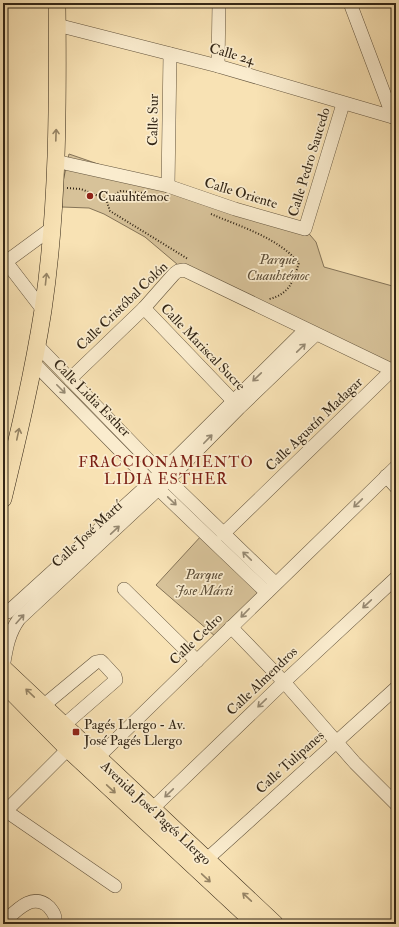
<svg xmlns="http://www.w3.org/2000/svg" width="399" height="927" font-family="'IM FELL Double Pica',serif">
  <rect width="100%" height="100%" fill="#f8e2b4"/>
  <filter id="stains"><feTurbulence type="fractalNoise" baseFrequency=".005" numOctaves="4"/><feColorMatrix values="0 0 0 0 .2 0 0 0 0 .09 0 0 0 0 .02 0 0 0 .5 -.17"/></filter>
  <radialGradient id="worn" r=".72"><stop offset=".6" stop-color="#630" stop-opacity="0"/><stop offset="1" stop-color="#630" stop-opacity=".3"/></radialGradient>
  <g fill="#d7c299" stroke="#857458">
    <path d="M69 154 188 195 305 229 316 242 324 267 396 287V374L184 270 145 237 104 214 89 208 62 207 61 191Z"/>
    <path d="M202 535 262 590 216 637 156 585Z"/>
  </g>
  <g fill="none" stroke-linecap="round" stroke-linejoin="round">
    <g stroke="#64553e" stroke-width="14">
      <g id="minor">
        <path d="M350 3 393 117"/>
        <path d="M57 25 218 66 396 118"/>
        <path d="M218 66 219 3"/>
        <path d="M55 161 168 186 235 209 305 229 343 104"/>
        <path d="M168 186 170 54"/>
        <path d="M3 258 43 310"/>
        <path d="M3 264 52 228"/>
        <path d="M144 308 238 406"/>
        <path d="M36 344 161 473 275 583"/>
        <path d="M33 362 151 482 266 592"/>
        <path d="M70 379 144 308 174 274 178 271 184 270 396 372"/>
        <path d="M386 476 396 487"/>
        <path d="M223 534 392 370"/>
        <path d="M124 589 197 661"/>
        <path d="M3 613 8 612 161 473 305 330"/>
        <path d="M231 627 284 682 355 763 396 804"/>
        <path d="M3 668C6 650 8 634 19 619L168 480 239 408 315 335"/>
        <path d="M43 706 96 662 101 661 103 663 115 676 116 680 63 726"/>
        <path d="M92 763 396 467"/>
        <path d="M152 809 284 682 396 578"/>
        <path d="M6 811 115 886"/>
        <path d="M3 814 74 743"/>
        <path d="M206 860 396 688"/>
        <path d="M3 923C15 912 32 891 49 907 54 913 56 916 55 924"/>
      </g>
    </g>
    <g stroke="#332616" stroke-width="18">
      <g id="major">
        <path d="M3 499C18 437 33 374 43 310 58 209 58 105 57 3"/>
        <path d="M3 668 275 924"/>
        <path d="M9 689 68 749 256 924"/>
      </g>
    </g>
    <g stroke="#332616" stroke-width="2" stroke-dasharray="1 2" stroke-linecap="butt">
      <path d="M67 188 81 189 106 199 121 191 145 193"/>
      <path d="M106 199 110 211 188 259"/>
      <path d="M211 214C241 227 277 237 299 263 293 281 290 294 269 299"/>
    </g>
    <use href="#minor" stroke="#faecce" stroke-width="13"/>
    <use href="#major" stroke="#f8e2b4" stroke-width="17"/>
  </g>
  <defs><path id="oneway-shaft" d="M-6 0H5M1.5-3L5.5 0L1.5 3" fill="none" stroke-width="1.6" stroke-linecap="round" stroke-linejoin="round"/></defs>
  <g stroke="#968465">
    <use href="#oneway-shaft" transform="translate(56 135) rotate(-88)"/>
    <use href="#oneway-shaft" transform="translate(46 279) rotate(-84)"/>
    <use href="#oneway-shaft" transform="translate(18 434) rotate(-78)"/>
    <use href="#oneway-shaft" transform="translate(30 693) rotate(-136)"/>
    <use href="#oneway-shaft" transform="translate(111 789) rotate(43)"/>
    <use href="#oneway-shaft" transform="translate(206 878) rotate(43)"/>
    <use href="#oneway-shaft" transform="translate(247 897) rotate(-137)"/>
  </g>
  <g stroke="#968972">
    <use href="#oneway-shaft" transform="translate(301 348) rotate(-44)"/>
    <use href="#oneway-shaft" transform="translate(257 377) rotate(136)"/>
    <use href="#oneway-shaft" transform="translate(61 389) rotate(45)"/>
    <use href="#oneway-shaft" transform="translate(208 439) rotate(-46)"/>
    <use href="#oneway-shaft" transform="translate(172 501) rotate(44)"/>
    <use href="#oneway-shaft" transform="translate(358 503) rotate(136)"/>
    <use href="#oneway-shaft" transform="translate(115 530) rotate(-43)"/>
    <use href="#oneway-shaft" transform="translate(247 556) rotate(-136)"/>
    <use href="#oneway-shaft" transform="translate(367 604) rotate(137)"/>
    <use href="#oneway-shaft" transform="translate(245 613) rotate(134)"/>
    <use href="#oneway-shaft" transform="translate(20 619) rotate(-48)"/>
    <use href="#oneway-shaft" transform="translate(262 703) rotate(136)"/>
    <use href="#oneway-shaft" transform="translate(169 793) rotate(136)"/>
  </g>
  <g fill="#8f2418" stroke="#faecce" stroke-width="1.5">
    <circle cx="90" cy="196" r="4"/>
    <rect x="72" y="728" width="8" height="8" rx="2"/>
  </g>
  <g text-anchor="middle" dominant-baseline="central" stroke-width="3.5" stroke-linejoin="round" paint-order="stroke">
    <g font-size="14" fill="#332616" stroke="#faecce">
      <text transform="translate(232 54) rotate(16)">Calle 24</text>
      <text transform="translate(153 120) rotate(-89)">Calle Sur</text>
      <text transform="translate(309 162) rotate(-73)">Calle Pedro Saucedo</text>
      <text transform="translate(241 193) rotate(17)">Calle Oriente</text>
      <text transform="translate(122 306) rotate(-44)">Calle Cristóbal Colón</text>
      <text transform="translate(203 347) rotate(46)">Calle Mariscal Sucre</text>
      <text transform="translate(92 398) rotate(45)">Calle Lidia Esther</text>
      <text transform="translate(314 424) rotate(-44)">Calle Agustín Madagar</text>
      <text transform="translate(87 534) rotate(-43)">Calle José Martí</text>
      <text transform="translate(196 639) rotate(-44)">Calle Cedro</text>
      <text transform="translate(262 681) rotate(-44)">Calle Almendros</text>
      <text transform="translate(290 762) rotate(-42)">Calle Tulipanes</text>
      <text transform="translate(156 813) rotate(43)">Avenida José Pagés Llergo</text>
    </g>
    <g font-size="14" fill="#332616" stroke="#faecce" text-anchor="start">
      <text x="98" y="196">Cuauhtémoc</text>
      <text x="84" y="724">Pagés Llergo - Av.<tspan x="84" dy="16">José Pagés Llergo</tspan></text>
    </g>
    <g font-size="14" font-style="italic" fill="#5c4d37" stroke="#faecce">
      <text x="278" y="259">Parque<tspan x="278" dy="16">Cuauhtémoc</tspan></text>
      <text x="204" y="574">Parque<tspan x="204" dy="16">Jose Márti</tspan></text>
    </g>
    <g font-size="15" letter-spacing="1" fill="#7a1f14" stroke="#faecce">
      <text x="166" y="462">FRACCIONAMIENTO<tspan x="166" dy="17">LIDIA ESTHER</tspan></text>
    </g>
  </g>
  <rect width="399" height="927" fill="none" stroke="#f8e2b4" stroke-width="16"/>
  <rect x="4" y="4" width="391" height="919" fill="none" stroke="#332616" stroke-width="2"/>
  <rect x="8" y="8" width="383" height="911" fill="none" stroke="#332616"/>
  <rect width="100%" height="100%" filter="url(#stains)"/>
  <rect width="100%" height="100%" fill="url(#worn)"/>
</svg>
